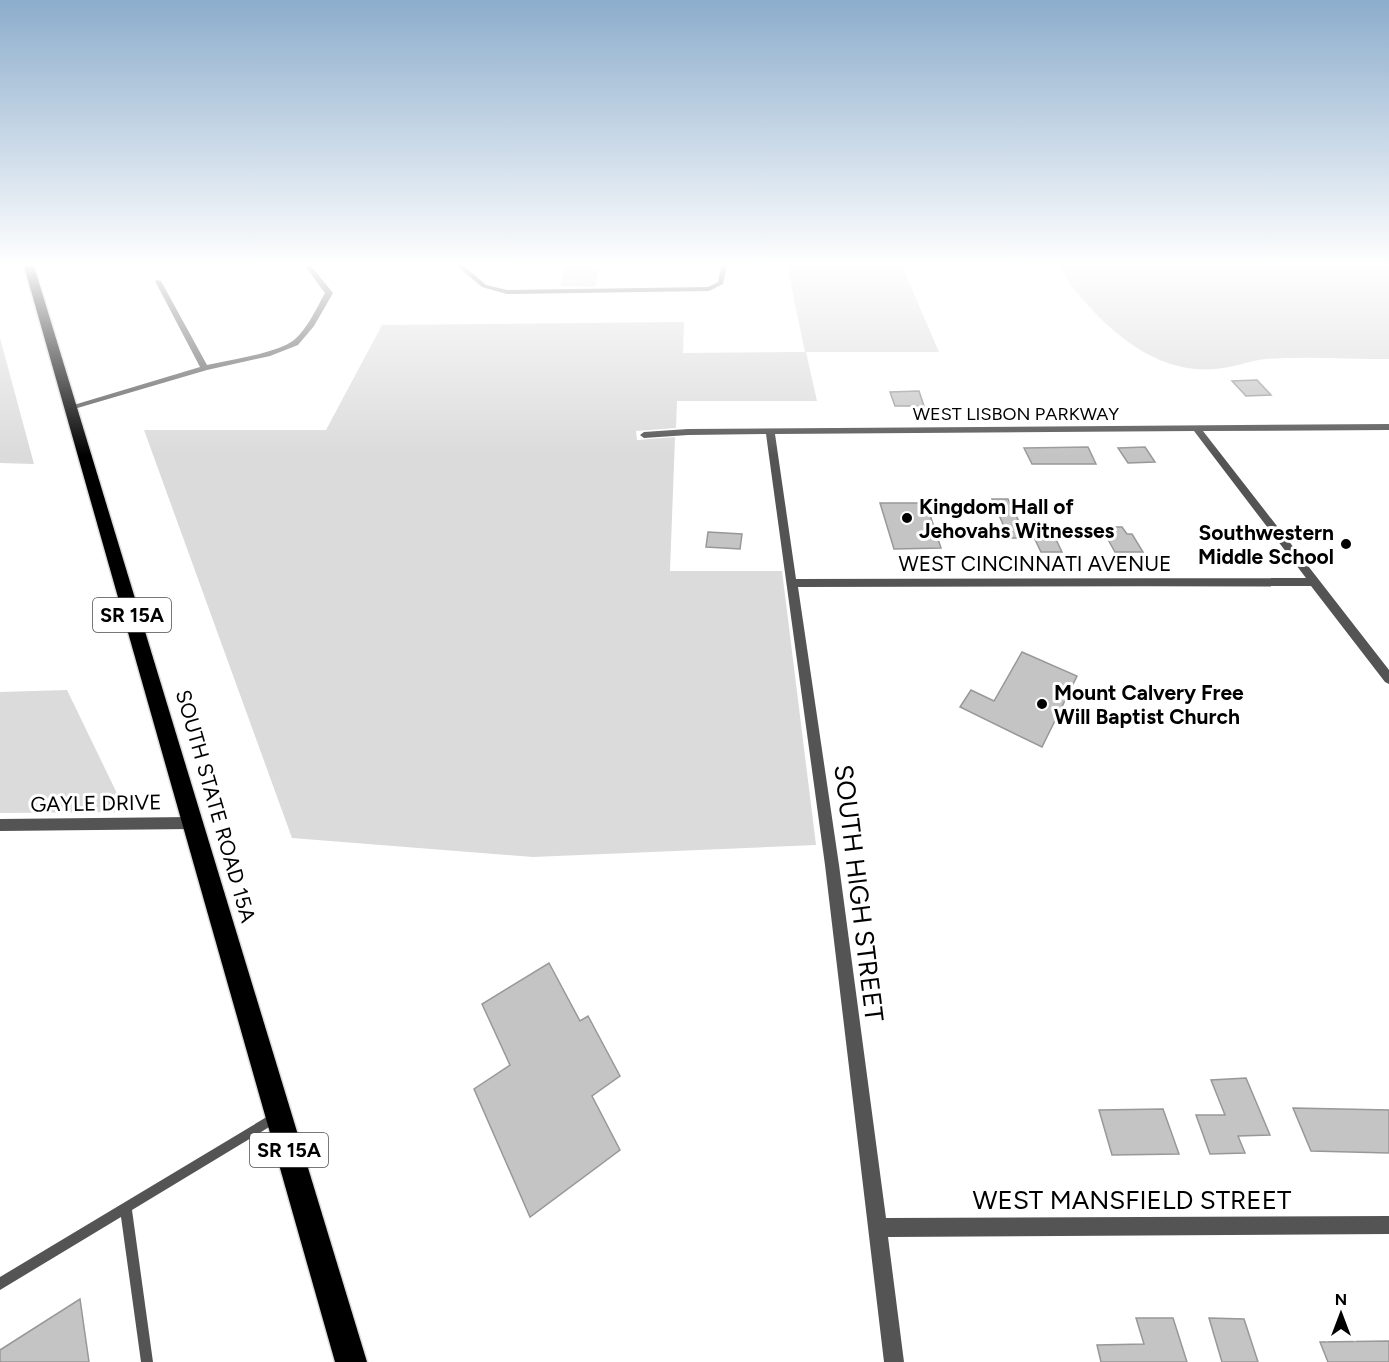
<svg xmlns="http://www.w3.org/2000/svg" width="1389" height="1362" font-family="Figtree,sans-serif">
  <rect width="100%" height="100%" fill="#fff"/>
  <g fill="#dbdbdb">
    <path d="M560 266H599L595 287 561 286 564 266Z"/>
    <path d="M787 266H902L939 352H806L817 401H677L676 428 636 431 637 440 675 437 670 571H782L816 845 533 857 292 838 144 430H326L382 325 684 322 683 353 805 352Z"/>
    <path d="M1057 266H1389V359C1348 359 1305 356 1265 359 1248 361 1232 368 1215 369 1147 375 1092 316 1057 266Z"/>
    <path d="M0 336V338L34 464 0 463Z"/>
    <path d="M67 690 126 812 0 813V692Z"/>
  </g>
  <g fill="#c4c4c4" stroke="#989898" stroke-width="1.5">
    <path d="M1257 380 1271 395 1246 396 1232 381Z"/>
    <path d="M919 391 924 406H895L890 392Z"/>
    <path d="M1088 447 1096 464H1032L1024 448Z"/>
    <path d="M1145 447 1155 462 1128 463 1118 448Z"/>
    <path d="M992 499H1008L1027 538H1009Z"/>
    <path d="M880 503H926L941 548 894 549Z"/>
    <path d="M1029 527H1050L1062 552H1041Z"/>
    <path d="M1101 527H1122L1127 534H1132L1143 552H1115Z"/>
    <path d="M708 532 742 534 740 549 706 547Z"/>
    <path d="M1022 652 1077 676 1042 747 960 707 971 690 994 701Z"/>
    <path d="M549 963 580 1021 588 1016 620 1076 592 1096 620 1150 530 1217 474 1089 510 1065 482 1004Z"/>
    <path d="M1246 1078 1270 1135 1238 1136 1245 1153 1210 1154 1196 1115H1225L1211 1080Z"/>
    <path d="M1293 1108 1389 1110V1153L1311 1151Z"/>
    <path d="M1163 1109 1179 1154 1112 1155 1099 1110Z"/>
    <path d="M80 1299 89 1362H0V1350Z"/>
    <path d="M1136 1318H1173L1187 1362H1101L1097 1345 1144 1344Z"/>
    <path d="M1209 1318 1244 1319 1258 1362H1222Z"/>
    <path d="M1389 1341V1362H1328L1320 1342Z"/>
  </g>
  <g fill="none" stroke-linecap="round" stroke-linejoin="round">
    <g stroke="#dbdbdb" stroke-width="3">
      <path id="highway" d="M24 266H34L367 1362H335Z"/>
    </g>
    <path fill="#545454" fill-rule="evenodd" d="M275 1112 279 1113 280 1117 279 1121 132 1210 153 1362H141L121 1217 0 1290V1277Z"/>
    <g fill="#545454" fill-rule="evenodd">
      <path d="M305 266H311L333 293 314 326 298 345 270 356 207 370 74 409 67 407 200 367 155 281 156 280 161 281 207 365C229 360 278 353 294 340 308 328 316 309 325 293Z"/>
      <path d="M457 266H464L486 285 507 290 708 287 718 282 721 266H727L723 284 709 291 507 294 482 287Z"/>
      <path d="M1389 424V430L1203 431 1389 670V684L1385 682 1311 586 798 587 839 865 886 1218 1389 1216V1234L888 1237 904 1362H884L825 865 766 434 688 435 644 438 640 435 644 432 688 429ZM1194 431 1306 578 796 579 775 434Z"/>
      <path d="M192 817 197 819 199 823 197 827 192 829 0 831V819Z"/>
    </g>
    <use href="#highway" fill="#000" fill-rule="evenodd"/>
  </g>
  <linearGradient id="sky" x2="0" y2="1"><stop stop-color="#8cadcc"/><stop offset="0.58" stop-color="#fff"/><stop offset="1" stop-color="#fff" stop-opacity="0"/></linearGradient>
  <rect width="1389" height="456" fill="url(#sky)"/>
  <g fill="#000" stroke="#fff" stroke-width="2">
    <circle cx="907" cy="518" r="6"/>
    <circle cx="1346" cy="544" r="6"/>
    <circle cx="1042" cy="704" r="6"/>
  </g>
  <g text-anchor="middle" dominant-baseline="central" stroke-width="6" stroke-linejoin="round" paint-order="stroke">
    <g font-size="18" fill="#000" stroke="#fff">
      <text x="1016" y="414">WEST LISBON PARKWAY</text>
    </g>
    <g fill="#fff" stroke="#4c4c4c" stroke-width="1.5">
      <rect x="93" y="598" width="78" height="34" rx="4.5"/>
      <rect x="250" y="1133" width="78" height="34" rx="4.5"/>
    </g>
    <g font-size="20" font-weight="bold" fill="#000">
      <text x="132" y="615">SR 15A</text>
      <text x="289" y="1150">SR 15A</text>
    </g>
    <g font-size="21" font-weight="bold" fill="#000" stroke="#fff" text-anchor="start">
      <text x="919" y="506">Kingdom Hall of<tspan x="919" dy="24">Jehovahs Witnesses</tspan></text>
      <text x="1334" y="532" text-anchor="end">Southwestern<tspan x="1334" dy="24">Middle School</tspan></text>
      <text x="1054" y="692">Mount Calvery Free<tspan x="1054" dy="24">Will Baptist Church</tspan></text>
    </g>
    <g font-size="21" fill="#000" stroke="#fff">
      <text x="1035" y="563">WEST CINCINNATI AVENUE</text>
      <text transform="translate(96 803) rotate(-1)">GAYLE DRIVE</text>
      <text transform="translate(216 806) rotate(74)">SOUTH STATE ROAD 15A</text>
    </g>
    <g font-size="26" fill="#000" stroke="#fff">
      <text transform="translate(859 893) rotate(83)">SOUTH HIGH STREET</text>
      <text x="1132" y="1200">WEST MANSFIELD STREET</text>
    </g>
  </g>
  <g transform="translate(1341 1314)" stroke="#ffffff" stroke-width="4.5" paint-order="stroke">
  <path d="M0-4.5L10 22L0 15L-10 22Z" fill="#000000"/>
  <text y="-9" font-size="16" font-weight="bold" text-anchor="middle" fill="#000000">N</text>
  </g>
</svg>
